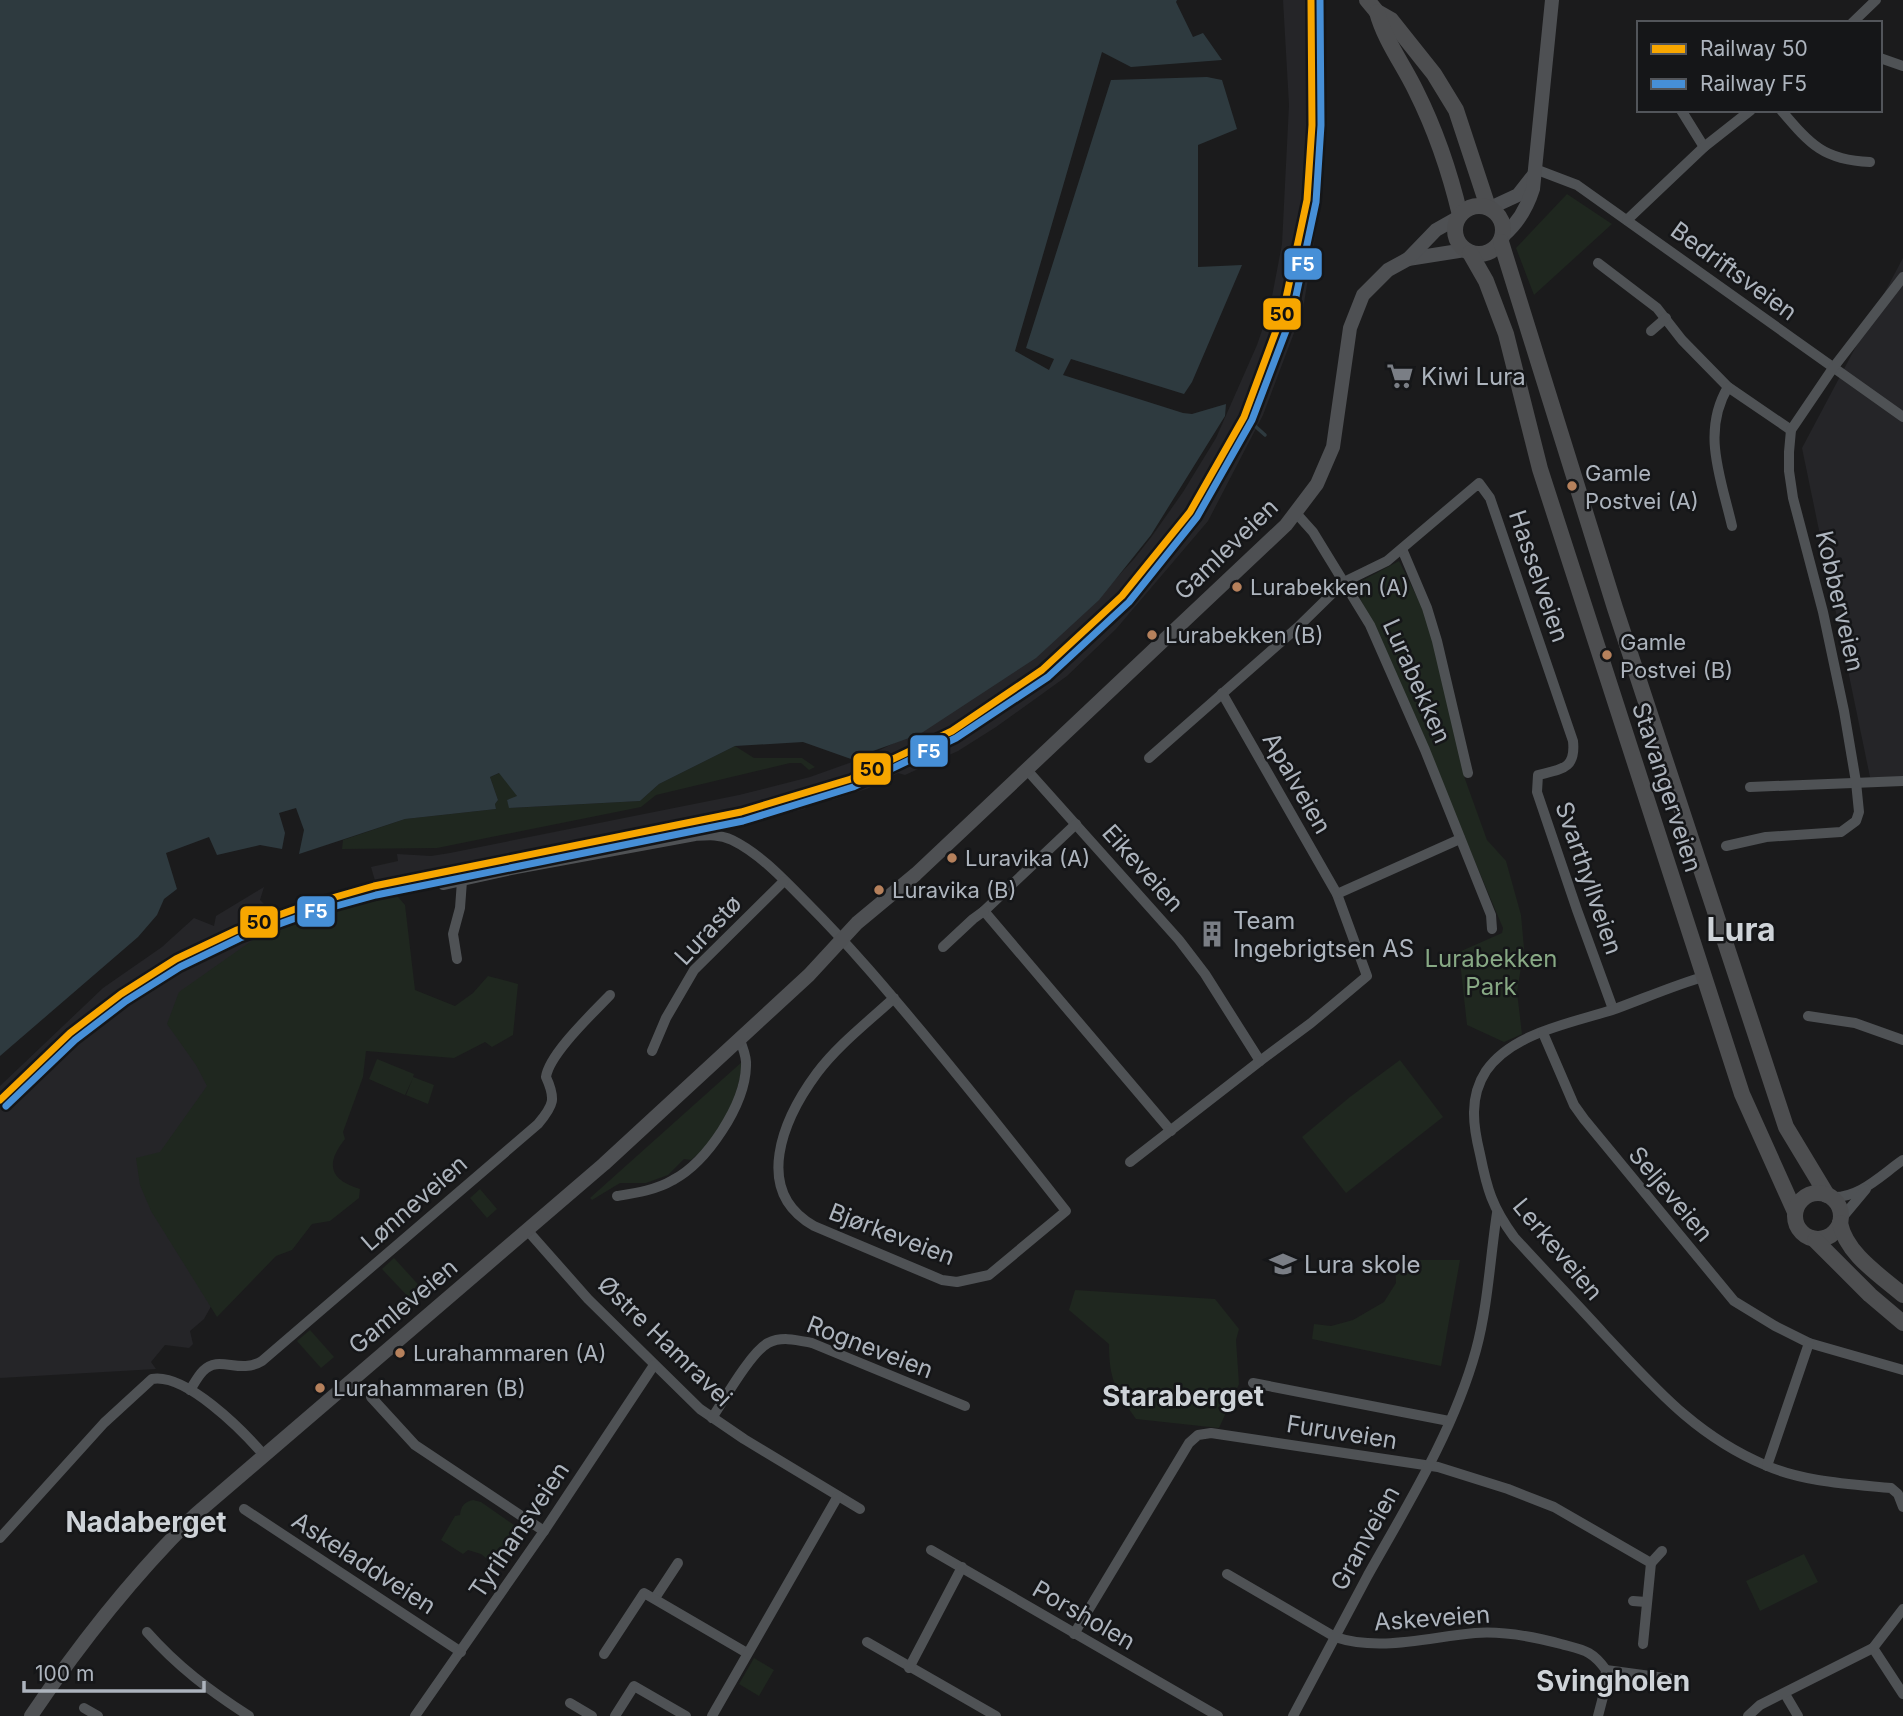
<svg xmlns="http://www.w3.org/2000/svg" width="1903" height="1716" font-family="Inter,sans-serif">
  <rect width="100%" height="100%" fill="#1b1b1c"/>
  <g fill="#252528">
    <path d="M1283 0H1322L1324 128 1317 203 1320 207 1303 309 1263 415 1208 521 1116 629 1067 676 996 727 958 751 905 775 898 773 869 788 833 800H812L805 809 751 822 671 833 438 881 439 888 378 891 371 867 398 861 397 854 431 856 450 853 739 795 810 777 866 757 926 727 1097 599 1134 559 1152 536 1183 492 1216 438 1257 345 1270 307 1282 244 1289 105Z"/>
    <path d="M1903 258V777H1870L1802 448Z"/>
    <path d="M264 887 260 900 291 931 228 1276 204 1319 190 1331 193 1344 189 1348 165 1345 151 1362 156 1369 0 1378V1086L103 988 162 947 194 918 214 926 216 916Z"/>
  </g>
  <g fill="#1f271f">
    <path d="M1567 194 1612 224 1534 295 1516 248Z"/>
    <path d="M1399 561 1429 621 1465 779 1487 840 1506 861 1521 915 1524 948 1517 992 1522 1034 1504 1042 1467 1025 1459 952 1502 933 1503 928 1400 684 1354 585Z"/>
    <path d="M735 746 754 758H802L815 767 809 770 801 763H790L656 795 641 807 437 848 342 849 343 840 405 819 496 809 495 804 498 800 490 777 500 773 518 797 507 800 510 808 640 801 659 784Z"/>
    <path d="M362 890 393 891 405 905 415 990 455 1006 473 993 488 976 518 984 513 1035 492 1047 485 1042 454 1058 366 1051 363 1077 343 1132 345 1139C326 1163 328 1179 360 1189L359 1198 330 1221 312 1224 292 1250 276 1256 217 1317 151 1211 140 1185 136 1158 160 1152 207 1086 196 1065 167 1024 179 992 281 920C312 919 339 910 362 890Z"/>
    <path d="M377 1059 414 1074 413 1077 434 1085 428 1104 406 1095 413 1078 405 1095 369 1079Z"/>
    <path d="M1400 1060 1443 1117 1346 1193 1302 1137 1350 1097Z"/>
    <path d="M743 1061C739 1088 729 1121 711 1142 705 1149 697 1154 691 1160L684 1159 668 1175 646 1183H620L592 1200 590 1198Z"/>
    <path d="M480 1189 497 1209 487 1218 470 1198Z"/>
    <path d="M394 1258 425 1292 413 1302 382 1269Z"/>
    <path d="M1395 1260H1460L1441 1366 1312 1339 1314 1324 1331 1326 1353 1320 1384 1302 1396 1283Z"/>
    <path d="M1075 1290 1215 1299 1239 1329 1236 1340 1239 1384 1219 1428 1136 1419C1116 1390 1109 1381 1109 1344L1069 1310Z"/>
    <path d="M310 1330 334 1357 321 1368 297 1341Z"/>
    <path d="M473 1500 481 1502 514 1525 515 1539 493 1564 481 1554 468 1550 463 1554 441 1540 455 1516 460 1515C461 1506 464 1502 473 1500Z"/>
    <path d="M1804 1554 1818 1582 1760 1611 1746 1581Z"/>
    <path d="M754 1658 774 1670 759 1696 739 1684Z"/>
  </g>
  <path fill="#2e3a3f" d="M0 0H1177L1176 2 1193 37 1203 33 1222 60 1131 67 1102 52 1015 351 1049 370 1054 359 1026 348 1111 80 1207 77 1222 80 1237 129 1198 145V267L1242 265 1192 382 1184 394 1071 359 1063 375 1183 413 1192 414 1226 404 1225 416 1151 535 1099 600 1036 658 920 734 851 759 803 742 735 746 659 784 640 801 509 808 507 800 517 796 499 773 490 777 498 800 495 804 496 809 405 819 299 854 304 830 296 808 279 813 285 833 282 849 260 845 217 855 209 837 166 853 177 889 164 899 157 915 138 937 0 1056Z"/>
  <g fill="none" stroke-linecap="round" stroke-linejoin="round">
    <path stroke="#2e3a3f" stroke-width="3.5" d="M1255 426 1265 435"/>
    <g stroke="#4f5255" stroke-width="10">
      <path d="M1852 23 1876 0"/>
      <path d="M1880 58 1903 66"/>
      <path d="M1681 110 1704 147"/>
      <path d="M1781 110C1810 144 1823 160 1870 162"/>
      <path d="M1535 169 1577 185 1903 417"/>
      <path d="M1627 220 1704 147 1751 110"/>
      <path d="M1598 263 1657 308 1682 340 1728 387 1791 430"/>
      <path d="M1651 331 1666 318"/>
      <path d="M1728 387C1701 432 1721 478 1732 526"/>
      <path d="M1296 513 1313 532 1370 625 1425 750 1491 915 1492 929"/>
      <path d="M1402 549 1427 608 1437 641 1468 773"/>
      <path d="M1149 758 1298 627 1344 582 1387 561 1479 483 1490 498 1573 741C1576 769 1562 769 1538 775L1537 792 1577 910 1613 1009"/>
      <path d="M1027 770 1179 940 1205 974 1260 1061 1311 1023 1367 976 1337 894 1222 693"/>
      <path d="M1750 787 1903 781"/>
      <path d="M1076 824 984 911 1171 1131"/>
      <path d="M1726 846 1766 837 1841 832 1856 821 1859 812 1856 782 1844 711 1823 612 1793 498 1789 471V452L1791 430 1833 368 1903 277"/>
      <path d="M443 885 516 869 695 836C709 835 719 834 732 840 761 854 786 882 809 905 849 945 886 989 922 1032 971 1091 1019 1151 1066 1211L989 1275 957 1282 942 1280 814 1226C752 1191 783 1119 817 1073 838 1045 868 1022 894 998"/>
      <path d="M1337 894 1460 839"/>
      <path d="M943 947 973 919 984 911"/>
      <path d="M457 959 453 934 460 908 462 881"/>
      <path d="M1706 976C1675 985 1645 998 1615 1009 1573 1023 1513 1032 1486 1071 1469 1097 1473 1126 1480 1154 1487 1189 1492 1207 1514 1237 1544 1270 1575 1302 1605 1335 1655 1388 1696 1436 1765 1465 1803 1482 1850 1484 1891 1488L1898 1494 1903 1507"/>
      <path d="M1808 1016 1855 1023 1903 1040"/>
      <path d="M1543 1033 1574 1105 1584 1119 1734 1301 1775 1326 1809 1343 1903 1370"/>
      <path d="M652 1051 666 1018 694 970 784 881"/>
      <path d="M1130 1162 1260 1061"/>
      <path d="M617 1196C636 1193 656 1190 673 1180 707 1162 745 1105 746 1066 747 1057 743 1049 740 1040"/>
      <path d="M1831 1197C1859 1199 1881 1175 1903 1160"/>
      <path d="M1841 1219 1866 1189"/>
      <path d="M527 1230 588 1299 700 1409 744 1439 860 1509"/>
      <path d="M1253 1383 1449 1421"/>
      <path d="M190 1390C194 1384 198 1376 203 1371 219 1354 239 1375 262 1361L538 1124C554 1105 556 1099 546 1077 549 1054 593 1013 610 995"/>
      <path d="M371 1397 415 1445 544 1531"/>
      <path d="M712 1418C724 1400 751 1352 768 1343 782 1336 797 1340 812 1343L965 1406"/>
      <path d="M1767 1466 1809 1343"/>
      <path d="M244 1509 461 1652"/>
      <path d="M0 1538 104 1423 152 1379C186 1373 242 1430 263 1454"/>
      <path d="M931 1550 1218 1716"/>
      <path d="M1651 1563 1662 1551"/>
      <path d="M1227 1574 1335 1637C1380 1652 1429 1637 1475 1633 1502 1631 1535 1637 1561 1644 1583 1650 1592 1650 1606 1670L1604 1693 1598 1716"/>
      <path d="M655 1598 678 1563"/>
      <path d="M1633 1601 1646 1602"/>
      <path d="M147 1632C177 1666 210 1691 249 1716"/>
      <path d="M1074 1634 1189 1443 1198 1435 1211 1433 1438 1467 1508 1489 1554 1507 1651 1563 1643 1644"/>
      <path d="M867 1642 996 1716"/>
      <path d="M1873 1648 1903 1694"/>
      <path d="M604 1654 644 1593 747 1653"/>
      <path d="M909 1668 962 1567"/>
      <path d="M1606 1670 1680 1680 1685 1683"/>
      <path d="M1785 1694 1798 1716"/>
      <path d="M570 1703 592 1716"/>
      <path d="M84 1708 98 1716"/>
      <path d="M415 1716 544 1531 654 1365"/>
      <path d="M615 1716 634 1686 686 1716"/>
      <path d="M712 1716 838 1496"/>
      <path d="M1293 1716C1318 1669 1343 1622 1368 1575 1408 1504 1454 1430 1476 1350 1488 1306 1490 1258 1497 1213"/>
      <path d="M1748 1716 1760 1705 1873 1648 1903 1609"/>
    </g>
    <g stroke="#4e5053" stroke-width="14">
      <path d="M1490 208 1518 195 1533 176"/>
      <path d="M1504 235C1519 222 1527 208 1533 189L1552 0"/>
      <path d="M1408 259 1465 250"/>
      <path d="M31 1716C80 1643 133 1576 196 1514L604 1164 809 975 857 923 916 874 1286 525 1317 484 1333 447 1350 328 1363 295 1388 270 1408 259 1436 230 1459 217"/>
    </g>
    <g stroke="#4d4e50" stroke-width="16">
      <path d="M1367 0 1377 12 1391 20 1434 74 1456 110 1488 207"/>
      <path d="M1377 12C1385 41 1403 64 1416 91 1435 129 1450 173 1460 215"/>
      <circle cx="1479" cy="230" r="24"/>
      <path d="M1501 242 1615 608 1786 1127 1827 1195"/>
      <path d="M1470 253 1486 281 1506 334 1540 469 1742 1094 1795 1212"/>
      <circle cx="1818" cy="1216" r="23"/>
      <path d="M1840 1223C1846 1254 1881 1276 1903 1295"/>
      <path d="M1815 1240 1870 1295 1903 1323"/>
    </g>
    <g stroke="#151618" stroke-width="12">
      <path id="rail-1" d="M0 1100 70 1033 121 994 176 959 237 930 304 906 374 886 741 812 851 779 952 731 1042 670 1122 596 1190 512 1244 417 1283 312 1307 200 1312 125 1311 0"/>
    </g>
    <g stroke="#151618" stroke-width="12">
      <path id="rail-2" d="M6 1106 75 1040 126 1001 180 967 240 938 307 914 376 895 743 821 853 787 956 738 1048 677 1129 602 1197 517 1252 420 1292 315 1316 202 1321 125 1320 0"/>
    </g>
    <use href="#rail-1" stroke="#f7a600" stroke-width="7"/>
    <use href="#rail-2" stroke="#468fd7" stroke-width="7"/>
  </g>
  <defs>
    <g id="supermarket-bare" transform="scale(2.1)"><path d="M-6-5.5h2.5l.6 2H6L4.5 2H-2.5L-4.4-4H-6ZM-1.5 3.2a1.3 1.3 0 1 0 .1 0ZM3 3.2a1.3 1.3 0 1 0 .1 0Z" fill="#7a7e85" stroke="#151618" stroke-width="2.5" paint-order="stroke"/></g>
    <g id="building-bare" transform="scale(2.1)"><path d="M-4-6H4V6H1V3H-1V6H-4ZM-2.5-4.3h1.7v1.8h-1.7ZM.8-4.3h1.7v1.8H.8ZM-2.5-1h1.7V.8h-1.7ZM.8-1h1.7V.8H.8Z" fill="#7a7e85" stroke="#151618" stroke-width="2.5" paint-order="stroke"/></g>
    <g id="school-bare" transform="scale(2.1)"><path d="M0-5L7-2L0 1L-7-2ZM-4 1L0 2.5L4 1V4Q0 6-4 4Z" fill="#7a7e85" stroke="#151618" stroke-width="2.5" paint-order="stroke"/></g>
  </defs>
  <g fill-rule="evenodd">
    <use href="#supermarket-bare" x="1400" y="376"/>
    <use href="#building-bare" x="1212" y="934"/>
    <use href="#school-bare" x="1283" y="1264"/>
  </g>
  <g fill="#b6815c" stroke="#151618" stroke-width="2.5">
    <circle cx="1572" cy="486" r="6"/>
    <circle cx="1237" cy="587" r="6"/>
    <circle cx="1152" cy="635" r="6"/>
    <circle cx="1607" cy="655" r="6"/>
    <circle cx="952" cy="858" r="6"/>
    <circle cx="879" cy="890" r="6"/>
    <circle cx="400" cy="1353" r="6"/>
    <circle cx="320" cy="1388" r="6"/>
  </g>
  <g text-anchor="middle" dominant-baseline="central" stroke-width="5" stroke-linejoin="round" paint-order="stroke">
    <g font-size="22" fill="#adb4bd" stroke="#151618" text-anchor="start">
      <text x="1585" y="473">Gamle<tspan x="1585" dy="28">Postvei (A)</tspan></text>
      <text x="1250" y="587">Lurabekken (A)</text>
      <text x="1165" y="635">Lurabekken (B)</text>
      <text x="1620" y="642">Gamle<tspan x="1620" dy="28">Postvei (B)</tspan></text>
      <text x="965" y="858">Luravika (A)</text>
      <text x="892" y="890">Luravika (B)</text>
      <text x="413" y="1353">Lurahammaren (A)</text>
      <text x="333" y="1388">Lurahammaren (B)</text>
    </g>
    <g font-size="24" fill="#adb4bd" stroke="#151618">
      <text transform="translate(1734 271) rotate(36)">Bedriftsveien</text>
      <text transform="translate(1226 549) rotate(-44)">Gamleveien</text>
      <text transform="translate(1539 576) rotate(71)">Hasselveien</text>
      <text transform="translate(1840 601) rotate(77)">Kobberveien</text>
      <text transform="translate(1417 681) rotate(66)">Lurabekken</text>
      <text transform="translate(1297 783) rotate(60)">Apalveien</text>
      <text transform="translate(1667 787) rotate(72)">Stavangerveien</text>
      <text transform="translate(1143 868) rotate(48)">Eikeveien</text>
      <text transform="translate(1589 878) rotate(71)">Svarthyllveien</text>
      <text transform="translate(708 930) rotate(-47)">Lurastø</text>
      <text transform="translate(1671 1194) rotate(50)">Seljeveien</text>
      <text transform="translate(414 1203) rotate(-41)">Lønneveien</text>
      <text transform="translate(892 1234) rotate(21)">Bjørkeveien</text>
      <text transform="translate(1558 1249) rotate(50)">Lerkeveien</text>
      <text transform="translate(403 1306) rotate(-40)">Gamleveien</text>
      <text transform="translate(665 1341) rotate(44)">Østre Hamravei</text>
      <text transform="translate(870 1347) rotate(21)">Rogneveien</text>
      <text transform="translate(1342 1432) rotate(9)">Furuveien</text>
      <text transform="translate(519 1530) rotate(-56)">Tyrihansveien</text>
      <text transform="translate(1365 1538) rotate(-61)">Granveien</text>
      <text transform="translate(364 1563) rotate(33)">Askeladdveien</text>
      <text transform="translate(1084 1615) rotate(30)">Porsholen</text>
      <text transform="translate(1432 1618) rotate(-4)">Askeveien</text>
    </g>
    <g font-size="24" fill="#adb4bd" stroke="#151618" text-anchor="start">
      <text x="1421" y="376">Kiwi Lura</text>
      <text x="1233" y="920">Team<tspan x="1233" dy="28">Ingebrigtsen AS</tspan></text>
      <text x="1304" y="1264">Lura skole</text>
    </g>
    <g font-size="24" fill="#87a884" stroke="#151618">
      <text x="1491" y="958">Lurabekken<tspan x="1491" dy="28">Park</tspan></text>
    </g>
    <g font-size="28" font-weight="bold" fill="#ced3d8" stroke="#151618">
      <text x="1183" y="1396">Staraberget</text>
      <text x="146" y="1522">Nadaberget</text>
      <text x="1613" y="1681">Svingholen</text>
    </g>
    <g font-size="32" font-weight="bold" fill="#ced3d8" stroke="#151618">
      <text x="1741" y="929">Lura</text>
    </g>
  </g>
  <g stroke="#151618" stroke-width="2.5">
    <rect x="1283" y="247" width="40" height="34" rx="7" fill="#468fd7"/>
    <rect x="1262" y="297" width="40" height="34" rx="7" fill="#f7a600"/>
    <rect x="909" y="734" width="40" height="34" rx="7" fill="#468fd7"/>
    <rect x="852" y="752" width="40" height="34" rx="7" fill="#f7a600"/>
    <rect x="296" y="895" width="40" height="33" rx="7" fill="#468fd7"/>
    <rect x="239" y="905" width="40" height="34" rx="7" fill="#f7a600"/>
  </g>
  <g font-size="19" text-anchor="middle" font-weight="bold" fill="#fff">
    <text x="1303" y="271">F5</text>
    <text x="929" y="758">F5</text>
    <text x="316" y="918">F5</text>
  </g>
  <g font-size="19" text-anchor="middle" font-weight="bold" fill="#111">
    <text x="1282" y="321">50</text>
    <text x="872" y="776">50</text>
    <text x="259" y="929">50</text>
  </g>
  <rect x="1637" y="21" width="245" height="91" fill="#151618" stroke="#52555a" stroke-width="2"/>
  <rect x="1651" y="44" width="35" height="10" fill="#f7a600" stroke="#52555a" stroke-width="2"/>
  <text x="1700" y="56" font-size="21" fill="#adb4bd">Railway 50</text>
  <rect x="1651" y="79" width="35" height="10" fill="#468fd7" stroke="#52555a" stroke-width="2"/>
  <text x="1700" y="91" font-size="21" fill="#adb4bd">Railway F5</text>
  <path d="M24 1681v10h180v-10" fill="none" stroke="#adb4bd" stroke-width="3.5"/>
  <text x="35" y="1681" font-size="21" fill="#adb4bd" stroke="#151618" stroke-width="5" paint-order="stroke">100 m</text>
</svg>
